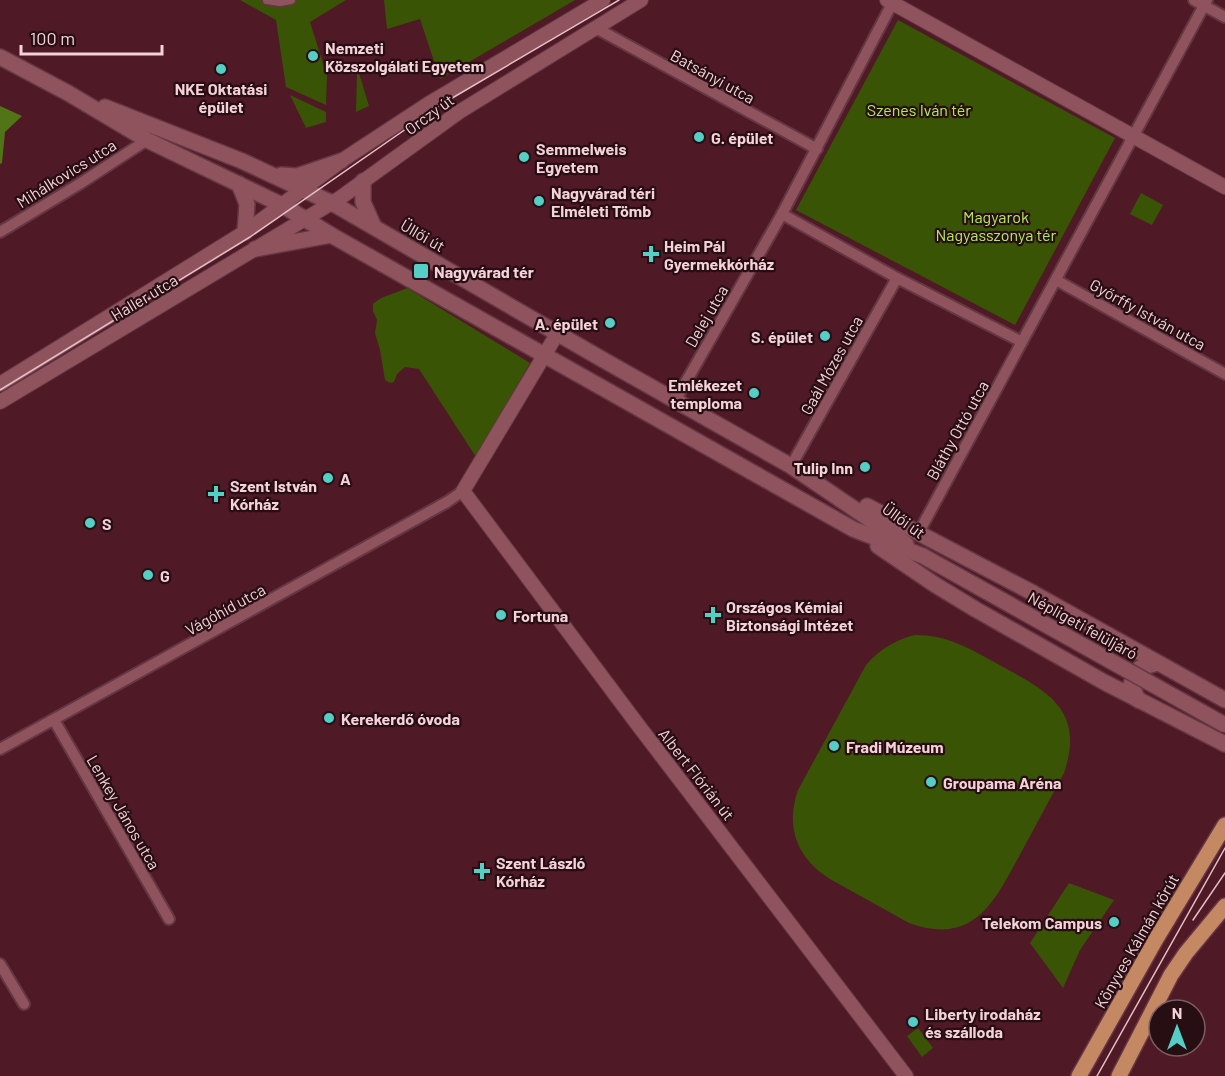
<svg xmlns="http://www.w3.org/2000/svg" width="1225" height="1076" font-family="Barlow,sans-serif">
  <rect width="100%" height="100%" fill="#4f1926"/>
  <g fill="#395405">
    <path d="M240 0H346L310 22 327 76 326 105 286 87 276 20Z"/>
    <path d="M384 0H575L440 79 420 19 387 29Z"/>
    <path d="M898 20 1115 138 1015 325 796 210Z"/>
    <path d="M357 73H359L369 106 356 112Z"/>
    <path d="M290 95 326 112V122L306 128Z"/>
    <path d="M1141 193 1163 205 1152 225 1130 214Z"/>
    <path d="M407 288 530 363 476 457 419 369 405 367 397 374 394 382 390 383 385 380 380 350 375 333 377 320 373 311V304C381 296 396 293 407 288Z"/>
    <path d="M915 635C948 635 968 648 996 663 1045 690 1086 708 1064 773 1050 799 1036 825 1022 851 995 900 976 947 909 923L830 879C797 859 785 826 798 790L866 665C880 649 895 640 915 635Z"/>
    <path d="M1069 883 1114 900 1080 950 1063 988 1030 943Z"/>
    <path d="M918 1028 933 1048 922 1057 907 1036Z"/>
  </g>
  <path fill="#517416" d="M0 106 22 116 5 132 2 163 0 164Z"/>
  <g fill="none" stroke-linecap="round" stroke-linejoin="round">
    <g stroke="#653743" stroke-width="11">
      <path id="pedestrian" d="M267 0 280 2 291 0"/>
    </g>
    <g stroke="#653743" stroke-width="14">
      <g id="minor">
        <path d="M1194 0 1225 17"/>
        <path d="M596 28 817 149"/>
        <path d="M782 214 897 278 1022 342"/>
        <path d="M0 232 81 183 147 140"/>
        <path d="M1056 280 1225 374"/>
        <path d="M675 401 782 214 894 0"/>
        <path d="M791 466 897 278"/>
        <path d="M919 532 1207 0"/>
        <path d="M54 720 169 919"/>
        <path d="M0 749 447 502 463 491"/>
        <path d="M0 964 24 1004"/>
      </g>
    </g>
    <g stroke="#653743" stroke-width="16">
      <g id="tertiary">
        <path d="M887 0 1225 187"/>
        <path d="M557 334 463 491 638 725 906 1076"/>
        <path d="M0 384 245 232 341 161 428 104 603 0"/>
        <path d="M0 402 340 198 459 112 641 0"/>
      </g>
    </g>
    <g stroke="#653743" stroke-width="18">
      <g id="secondary">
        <path d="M0 57 68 93 147 140 282 205 331 235 853 529 923 556"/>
        <path d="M105 107 242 161 332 203 600 358 791 466 906 544"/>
        <path d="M281 175 297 176 341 161"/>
        <path d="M363 181V202L374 227"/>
        <path d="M239 184 247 204 245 232"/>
        <path d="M255 249 331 235"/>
        <path d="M867 506 1033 593 1225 700"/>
        <path d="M878 546 934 584 975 609 1104 682 1225 744"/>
        <path d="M1138 700 1131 684 1140 668 1157 663"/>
      </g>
    </g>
    <g stroke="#653743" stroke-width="18">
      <g id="primary">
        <path d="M1079 1076 1156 939 1225 825"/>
        <path d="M1119 1076 1171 975 1186 953 1225 906"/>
      </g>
    </g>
    <use href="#pedestrian" stroke="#8f535e" stroke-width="8"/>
    <use href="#minor" stroke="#8f535e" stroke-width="10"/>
    <use href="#tertiary" stroke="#8f535e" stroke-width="14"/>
    <use href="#secondary" stroke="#8f535e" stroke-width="15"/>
    <use href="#primary" stroke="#c48863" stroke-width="15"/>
    <g stroke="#e4bfc5" stroke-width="1.5">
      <path d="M0 390 250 237 442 104 619 0"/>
      <path d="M1193 920 1225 873"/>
      <path d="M1097 1076 1225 848"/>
    </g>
    <g stroke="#653743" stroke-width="18" stroke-linecap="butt">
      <path id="secondary-bridge" d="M923 556 1225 725"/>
    </g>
    <use href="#secondary-bridge" stroke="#8f535e" stroke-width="15"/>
  </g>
  <g fill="#55cec5" stroke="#260e13" stroke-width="2">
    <circle cx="313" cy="56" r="6"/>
    <circle cx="221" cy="69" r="6"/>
    <circle cx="699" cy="137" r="6"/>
    <circle cx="524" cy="157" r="6"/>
    <circle cx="539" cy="201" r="6"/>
    <path d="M648 245h6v6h6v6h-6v6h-6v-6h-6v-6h6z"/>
    <rect x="413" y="263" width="16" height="16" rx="3"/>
    <circle cx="610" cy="323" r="6"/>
    <circle cx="825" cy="336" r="6"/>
    <circle cx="754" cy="393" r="6"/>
    <circle cx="865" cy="467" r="6"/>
    <circle cx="328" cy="478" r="6"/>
    <path d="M213 485h6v6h6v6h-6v6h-6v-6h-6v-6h6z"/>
    <circle cx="90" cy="523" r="6"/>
    <circle cx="148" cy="575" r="6"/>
    <circle cx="501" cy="615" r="6"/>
    <path d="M710 606h6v6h6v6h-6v6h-6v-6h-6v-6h6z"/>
    <circle cx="329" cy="718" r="6"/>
    <circle cx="834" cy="746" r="6"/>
    <circle cx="931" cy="782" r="6"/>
    <path d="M479 862h6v6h6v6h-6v6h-6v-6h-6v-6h6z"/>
    <circle cx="1114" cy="922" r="6"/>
    <circle cx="913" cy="1022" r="6"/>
  </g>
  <g text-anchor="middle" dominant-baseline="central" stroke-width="4.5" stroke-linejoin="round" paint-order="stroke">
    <g font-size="16" font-weight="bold" fill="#f5d2d7" stroke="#260e13" text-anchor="start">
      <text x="325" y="47">Nemzeti<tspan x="325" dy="18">Közszolgálati Egyetem</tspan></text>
      <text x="221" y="88" text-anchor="middle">NKE Oktatási<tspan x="221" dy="18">épület</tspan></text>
      <text x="711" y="137">G. épület</text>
      <text x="536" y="148">Semmelweis<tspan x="536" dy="18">Egyetem</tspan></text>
      <text x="551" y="192">Nagyvárad téri<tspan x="551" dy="18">Elméleti Tömb</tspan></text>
      <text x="664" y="245">Heim Pál<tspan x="664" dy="18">Gyermekkórház</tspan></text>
      <text x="434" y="271">Nagyvárad tér</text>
      <text x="598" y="323" text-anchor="end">A. épület</text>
      <text x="813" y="336" text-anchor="end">S. épület</text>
      <text x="742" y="384" text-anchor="end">Emlékezet<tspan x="742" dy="18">temploma</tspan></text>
      <text x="853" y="467" text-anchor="end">Tulip Inn</text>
      <text x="340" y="478">A</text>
      <text x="230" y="485">Szent István<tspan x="230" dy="18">Kórház</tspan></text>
      <text x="102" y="523">S</text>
      <text x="160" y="575">G</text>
      <text x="726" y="606">Országos Kémiai<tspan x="726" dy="18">Biztonsági Intézet</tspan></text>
      <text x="513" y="615">Fortuna</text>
      <text x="341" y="718">Kerekerdő óvoda</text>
      <text x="846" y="746">Fradi Múzeum</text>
      <text x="943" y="782">Groupama Aréna</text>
      <text x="496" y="862">Szent László<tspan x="496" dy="18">Kórház</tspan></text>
      <text x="1102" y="922" text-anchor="end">Telekom Campus</text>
      <text x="925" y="1013">Liberty irodaház<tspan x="925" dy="18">és szálloda</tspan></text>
    </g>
    <g font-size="16" fill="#f5d2d7" stroke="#260e13">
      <text transform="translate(713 76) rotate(29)">Batsányi utca</text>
      <text transform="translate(429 114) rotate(-36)">Orczy út</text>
      <text transform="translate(66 173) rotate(-32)">Mihálkovics utca</text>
      <text transform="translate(423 235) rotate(30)">Üllői út</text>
      <text transform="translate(144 297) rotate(-31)">Haller utca</text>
      <text transform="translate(1148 314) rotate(29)">Győrffy István utca</text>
      <text transform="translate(706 316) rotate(-60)">Delej utca</text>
      <text transform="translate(831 365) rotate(-61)">Gaál Mózes utca</text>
      <text transform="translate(957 430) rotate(-61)">Bláthy Ottó utca</text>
      <text transform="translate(904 520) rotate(36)">Üllői út</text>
      <text transform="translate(225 609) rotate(-29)">Vágóhíd utca</text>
      <text transform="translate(1083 625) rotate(29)">Népligeti felüljáró</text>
      <text transform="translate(697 774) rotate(52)">Albert Flórián út</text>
      <text transform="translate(124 812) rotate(60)">Lenkey János utca</text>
      <text transform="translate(1136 941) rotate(-60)">Könyves Kálmán körút</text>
    </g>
    <g font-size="16" fill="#b2ed5a" stroke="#260e13">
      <text x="919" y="109">Szenes Iván tér</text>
      <text x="996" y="216">Magyarok<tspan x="996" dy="18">Nagyasszonya tér</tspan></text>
    </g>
  </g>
  <g transform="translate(1177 1028)"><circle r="28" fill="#260e13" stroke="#795c61" stroke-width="1.5"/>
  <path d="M0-4.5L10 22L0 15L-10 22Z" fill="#55cec5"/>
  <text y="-9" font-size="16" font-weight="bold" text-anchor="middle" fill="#f5d2d7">N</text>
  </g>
  <path d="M21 45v9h141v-9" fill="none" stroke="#f5d2d7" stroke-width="3"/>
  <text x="30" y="45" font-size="18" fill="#f5d2d7" stroke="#260e13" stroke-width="4.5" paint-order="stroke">100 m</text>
</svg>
